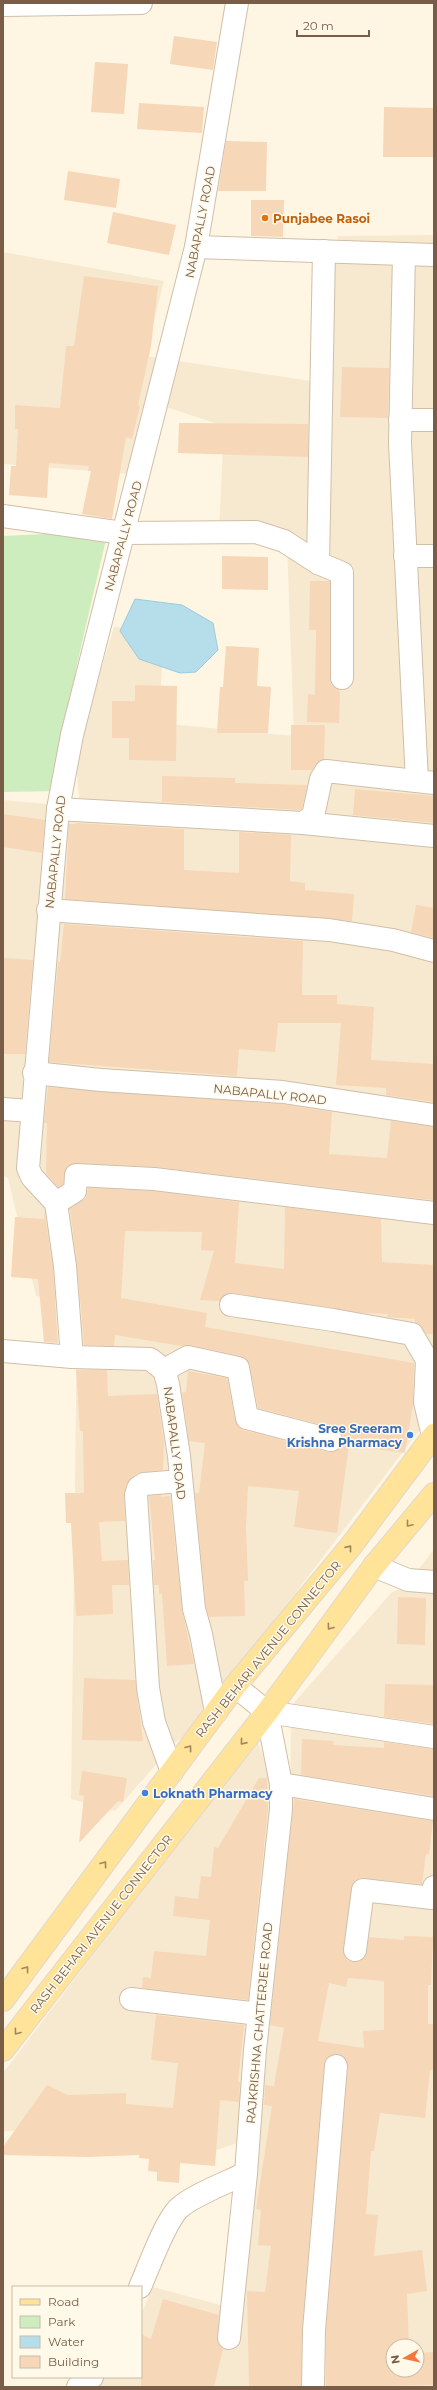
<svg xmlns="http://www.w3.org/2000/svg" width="437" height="2390" font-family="Montserrat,sans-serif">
  <rect width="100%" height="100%" fill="#fef6e2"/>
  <g fill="#f7e9d0" fill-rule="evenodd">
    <path d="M434 235V1411L190 1732 176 1742 115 1811 71 1799 77 1327 91 1306 36 1296 8 1178 3 1176V800L80 807 75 755 114 627 165 630 158 723 294 736 287 546 219 531 224 426 160 405 143 475 3 464V252L164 281 145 356 318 382 338 236Z"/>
    <path d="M434 1549V1571L418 1570Z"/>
    <path d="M411 1585 434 1586V2387H89L101 2377H141V2314L153 2287 239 2310 255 2177 290 1810 291 1706 392 1592ZM393 2346H417V2370H393Z"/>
    <path d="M257 1739 274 1788 237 2143 179 2163 120 2131H3V2073Z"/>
  </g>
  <path fill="#cdedbf" d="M108 531 77 664 56 791 3 792V536Z"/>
  <path fill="#b5ddea" stroke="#9accdd" d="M135 599 182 605 213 623 218 650 196 672 180 673 139 659 120 631Z"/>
  <g fill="#f6d7b7" fill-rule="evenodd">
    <path d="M174 36 217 42 213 70 170 64Z"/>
    <path d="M95 62 128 64 124 114 91 112Z"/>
    <path d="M139 103 204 107 202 133 137 129Z"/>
    <path d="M384 107 434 108 433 157H383Z"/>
    <path d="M226 141 267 142 266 191H218Z"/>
    <path d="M68 171 120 179 116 208 64 200Z"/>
    <path d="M251 200H284L283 237 251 236Z"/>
    <path d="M113 212 176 225 169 255 107 243Z"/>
    <path d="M84 276 158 286 151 346 138 405 140 406 132 439 126 437 112 519 82 514 91 471H88L89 466 49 463 47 498 9 495 11 466H16L18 429H15V405L60 408 66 346H74Z"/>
    <path d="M342 367 389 368 388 418 340 417Z"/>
    <path d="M179 423 308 424V457L178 453Z"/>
    <path d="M222 556 268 557V590L222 589Z"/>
    <path d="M310 581H330V678L331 685 339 690 340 695 339 723 307 722 308 694 315 695 316 630H309Z"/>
    <path d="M226 646 259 648 257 686 271 687 268 733H217L220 687H223Z"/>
    <path d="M135 685 177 686 176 761 129 760V738H112V701H135Z"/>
    <path d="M291 725H325L324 759 316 764 312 770H291Z"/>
    <path d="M162 776 235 778V783L307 785 302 809 299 810 162 802Z"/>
    <path d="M355 789 434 796V823L353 815Z"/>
    <path d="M3 814 45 820 42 853 3 847Z"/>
    <path d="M76 823 184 829V870L239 873V832L291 835 290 881 305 883V890L354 894 352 921 65 899 69 824H76Z"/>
    <path d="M416 905 434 908V938L411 932Z"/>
    <path d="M64 924 303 941 302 995H337V1004L374 1007 371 1060 434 1064V1102L386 1095V1088L336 1085 341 1023H278L275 1052 239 1049 237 1076 49 1062 58 962H60Z"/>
    <path d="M3 958 33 960 25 1054H3Z"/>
    <path d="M48 1087 282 1104 332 1112 329 1154 387 1158 391 1121 434 1127 433 1200 156 1167 77 1163 66 1168 63 1184 58 1187 46 1173 47 1123H44Z"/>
    <path d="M88 1188 153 1191 239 1202 235 1263 284 1269 285 1207 381 1219 382 1262 434 1265V1334H426L419 1324 415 1322V1319L387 1317 388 1314 364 1313 233 1293 226 1294 219 1301 200 1300 214 1251 201 1250 202 1232 125 1231 121 1298 207 1313 205 1327 414 1363 413 1404 405 1453 349 1445 337 1533 294 1527 299 1491 248 1486 246 1527 248 1581H244L245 1616 209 1617 206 1607 195 1493H199L205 1443 189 1441 182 1393 186 1392 188 1371 227 1378 235 1420 238 1426 243 1430 328 1452 340 1448 343 1436 334 1428 258 1408 250 1366 247 1359 241 1356 191 1345 181 1346 115 1335 114 1346 84 1345 77 1265 70 1209 86 1198Z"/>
    <path d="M44 1210 53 1267 58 1343 44 1342 38 1279 11 1277 15 1217 44 1219Z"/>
    <path d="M76 1370H107L108 1396 157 1394 164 1443 163 1470 137 1473 126 1484 124 1496 125 1521 99 1522 102 1561 128 1560 129 1585H112L113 1614 76 1616 71 1523H66L65 1493H84L83 1431H80Z"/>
    <path d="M161 1495V1497L170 1496 182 1610 194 1664 167 1666 162 1594H159V1585H154L153 1560H155L149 1496Z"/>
    <path d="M398 1597 426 1598 425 1645 397 1644Z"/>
    <path d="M84 1678 135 1680 143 1741 82 1740Z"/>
    <path d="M385 1684 434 1685V1724L384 1717Z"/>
    <path d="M302 1739 334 1741 333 1745 384 1748V1742L434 1749V1796L301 1775Z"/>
    <path d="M82 1771 127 1778 123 1802 118 1801 79 1843 84 1796 79 1795Z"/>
    <path d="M259 1778H267L268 1808 248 2000 142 1988 143 1977 151 1978 154 1951 206 1956 210 1920 173 1916 175 1896 198 1899 201 1876 211 1877 214 1847 218 1848Z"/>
    <path d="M294 1799 433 1821 429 1854H426L422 1884 364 1878 358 1879 353 1883 343 1949 347 1960 354 1962 365 1957 369 1937 404 1940V1936L433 1937 431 1985H428V2024H434V2070H430L425 2118 380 2113 374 2151H371L366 2214 378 2215 374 2256 422 2250 427 2291 407 2294 409 2346H393V2370H417V2353L433 2352 434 2385 326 2387V2331L348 2067 343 2056 337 2054 326 2059 324 2065 302 2329 301 2387H249L247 2291 265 2292 271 2246 258 2245 261 2210 256 2209 272 2106 264 2105 265 2085 274 2086 284 2028 270 2025ZM348 1978 384 1981V2030L363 2031 364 2048 318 2041 329 1983 346 1987Z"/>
    <path d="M156 2015 244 2025 238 2082H240L239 2102 220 2100 215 2166 180 2163 179 2183 157 2181V2172L148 2171 149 2159 139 2158V2155L87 2157 3 2155V2147L47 2085 68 2095 126 2093V2104L173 2108 178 2063 151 2060Z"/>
    <path d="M163 2299 219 2315 217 2337 218 2343 223 2349 214 2387H141V2334L151 2339Z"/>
  </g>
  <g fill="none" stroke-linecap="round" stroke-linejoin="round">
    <g stroke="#d1bea8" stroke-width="24">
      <g id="minor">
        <path d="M3 5 141 3"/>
        <path d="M196 247 434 255"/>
        <path d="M404 254 400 443 417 781"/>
        <path d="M400 420H434"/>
        <path d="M3 516 123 533 256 532 284 541 318 563 342 573V678"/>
        <path d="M405 556H434"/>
        <path d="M318 563 324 251"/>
        <path d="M58 809 303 823 313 816 321 779 326 771 434 783"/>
        <path d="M303 823 434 836"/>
        <path d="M48 910 329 930 393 940 434 951"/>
        <path d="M34 1073 101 1080 283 1092 434 1115"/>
        <path d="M3 1109 32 1111"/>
        <path d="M56 1203 75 1191 76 1175 154 1179 434 1213"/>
        <path d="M231 1305 333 1320 412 1334 427 1360 425 1402 433 1436"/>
        <path d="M3 1351 72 1357 150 1359 164 1370 168 1384 179 1456 194 1609 201 1634 216 1712"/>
        <path d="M72 1357 65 1266 56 1203 32 1177 28 1168 58 809 72 735 196 247 237 3"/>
        <path d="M164 1370 188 1357 238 1368 247 1418 331 1440"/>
        <path d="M374 1566 408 1580 434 1582"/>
        <path d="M235 1686 267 1712"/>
        <path d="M267 1712 434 1737"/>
        <path d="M172 1772 154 1722 148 1688 136 1495 138 1488 144 1484 181 1481"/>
        <path d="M281 1784 434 1809"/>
        <path d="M355 1950 363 1890 432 1898 434 1887"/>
        <path d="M131 1999 259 2014"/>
        <path d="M140 2287C149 2267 164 2224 178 2209 191 2196 228 2182 246 2173L255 2050 281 1809V1784L267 1712"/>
        <path d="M229 2338 246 2173"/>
        <path d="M78 2387 92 2377"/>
        <path d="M313 2387 314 2330 336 2066"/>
      </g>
    </g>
    <g stroke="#dfd8d3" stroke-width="24">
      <g id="primary">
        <path d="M3 2000 235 1686 351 1546 434 1435"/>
        <path d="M3 2050 267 1712 374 1566 434 1494"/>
      </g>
    </g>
    <use href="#minor" stroke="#fff" stroke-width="22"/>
    <use href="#primary" stroke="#ffe398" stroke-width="22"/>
  </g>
  <defs><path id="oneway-chevron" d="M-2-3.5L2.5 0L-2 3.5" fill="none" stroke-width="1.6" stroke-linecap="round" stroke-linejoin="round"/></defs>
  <g stroke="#a1855f">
    <use href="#oneway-chevron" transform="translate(409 1524) rotate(130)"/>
    <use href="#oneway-chevron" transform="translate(349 1548) rotate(-51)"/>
    <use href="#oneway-chevron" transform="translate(330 1627) rotate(126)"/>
    <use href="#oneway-chevron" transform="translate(243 1742) rotate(129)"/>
    <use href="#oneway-chevron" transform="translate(189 1748) rotate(-53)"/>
    <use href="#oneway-chevron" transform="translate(104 1864) rotate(-53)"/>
    <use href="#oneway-chevron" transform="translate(26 1969) rotate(-53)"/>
    <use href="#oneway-chevron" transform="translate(17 2032) rotate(127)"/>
  </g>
  <circle fill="#e8710a" stroke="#fff9ea" stroke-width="1.5" cx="265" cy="218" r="4"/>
  <g fill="#3f7fe0" stroke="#fff9ea" stroke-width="1.5">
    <circle cx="410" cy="1435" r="4"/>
    <circle cx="145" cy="1793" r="4"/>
  </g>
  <g text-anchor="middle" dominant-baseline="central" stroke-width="3" stroke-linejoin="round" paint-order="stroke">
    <g font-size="12" font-weight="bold" fill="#c56008" stroke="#fff9ea" text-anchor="start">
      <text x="273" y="218">Punjabee Rasoi</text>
    </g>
    <g font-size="12" fill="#795d46" stroke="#fff9ea">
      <text transform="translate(200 222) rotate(-79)">NABAPALLY ROAD</text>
      <text transform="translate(123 536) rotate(-75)">NABAPALLY ROAD</text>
      <text transform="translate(55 852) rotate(-84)">NABAPALLY ROAD</text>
      <text transform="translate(270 1094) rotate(6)">NABAPALLY ROAD</text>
      <text transform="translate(175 1443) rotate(83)">NABAPALLY ROAD</text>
      <text transform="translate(268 1649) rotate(-51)">RASH BEHARI AVENUE CONNECTOR</text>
      <text transform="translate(101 1924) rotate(-52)">RASH BEHARI AVENUE CONNECTOR</text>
      <text transform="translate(259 2023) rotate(-85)">RAJKRISHNA CHATTERJEE ROAD</text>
    </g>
    <g font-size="12" font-weight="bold" fill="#366cbe" stroke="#fff9ea" text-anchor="end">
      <text x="402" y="1428">Sree Sreeram<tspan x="402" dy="14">Krishna Pharmacy</tspan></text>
      <text x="153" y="1793" text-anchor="start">Loknath Pharmacy</text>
    </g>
  </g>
  <rect width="437" height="2390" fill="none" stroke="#795d46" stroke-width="8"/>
  <rect x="12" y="2286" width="130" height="92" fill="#fff9ea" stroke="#c9bba8"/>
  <rect x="20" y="2299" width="20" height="6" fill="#ffe398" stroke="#c9bba8"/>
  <text x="48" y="2306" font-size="12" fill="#795d46">Road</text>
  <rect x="20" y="2316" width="20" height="12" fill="#cdedbf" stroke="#c9bba8"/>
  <text x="48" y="2326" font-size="12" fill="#795d46">Park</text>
  <rect x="20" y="2336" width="20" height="12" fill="#b5ddea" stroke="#c9bba8"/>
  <text x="48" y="2346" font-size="12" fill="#795d46">Water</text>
  <rect x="20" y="2356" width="20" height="12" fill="#f6d7b7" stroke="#c9bba8"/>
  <text x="48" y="2366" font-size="12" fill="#795d46">Building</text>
  <g transform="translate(405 2358) rotate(262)"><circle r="19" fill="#fff9ea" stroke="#c9bba8"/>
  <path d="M0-3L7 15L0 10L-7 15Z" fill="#f4773b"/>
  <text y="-6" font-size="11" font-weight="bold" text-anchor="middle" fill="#795d46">N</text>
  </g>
  <path d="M297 30v6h72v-6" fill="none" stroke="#795d46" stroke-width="2"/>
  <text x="303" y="30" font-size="12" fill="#795d46" stroke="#fff9ea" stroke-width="3" paint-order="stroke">20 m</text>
</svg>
